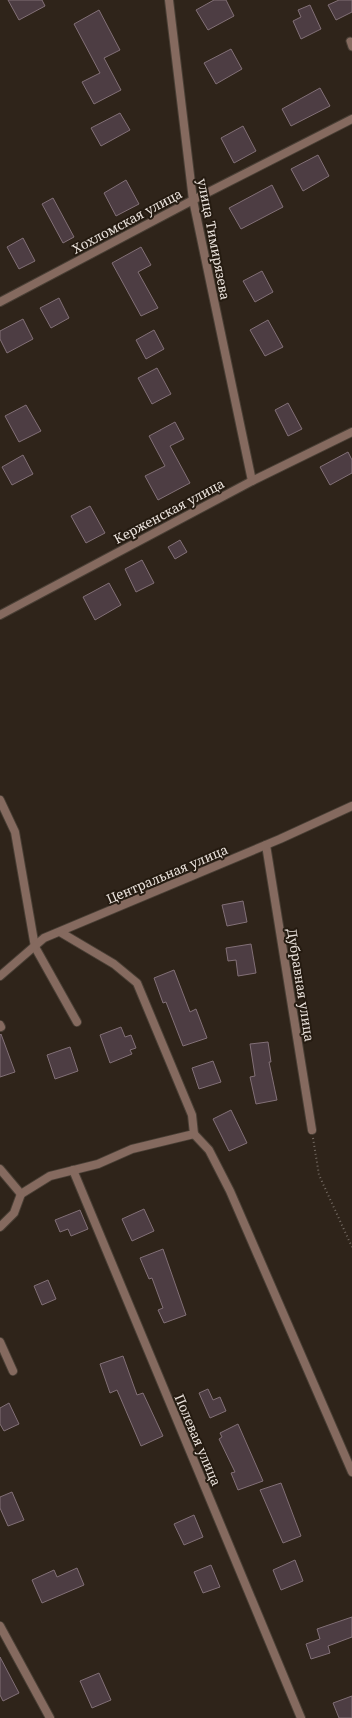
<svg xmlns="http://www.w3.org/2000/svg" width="352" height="1718" font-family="'Noto Serif',serif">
  <rect width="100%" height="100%" fill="#2f241a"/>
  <g fill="#4d3d43" stroke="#827077">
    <path d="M8 0H42L45 6 19 20Z"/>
    <path d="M214 0H226L234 16 208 30 196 10Z"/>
    <path d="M339 0H352V12L336 20 328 5Z"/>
    <path d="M310 5 321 29 301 39 293 21 301 17 298 10Z"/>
    <path d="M99 10 120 50 104 58 121 90 94 104 82 82 100 73 74 24Z"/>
    <path d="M231 49 242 69 216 84 204 63Z"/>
    <path d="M320 88 330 106 291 126 282 109Z"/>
    <path d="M120 113 130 130 101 146 91 128Z"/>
    <path d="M243 126 256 151 234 163 221 138Z"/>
    <path d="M318 155 329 176 303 191 291 169Z"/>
    <path d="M126 180 139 204 116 216 104 193Z"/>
    <path d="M272 185 283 207 241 229 229 208Z"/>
    <path d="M53 198 74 237 63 243 42 204Z"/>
    <path d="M23 238 35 261 19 269 7 247Z"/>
    <path d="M141 247 151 265 138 272 158 308 141 316 112 263Z"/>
    <path d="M262 271 273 292 255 302 243 281Z"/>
    <path d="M59 298 69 318 51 328 40 308Z"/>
    <path d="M23 319 33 339 7 353 0 339V331Z"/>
    <path d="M268 320 283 347 265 356 250 330Z"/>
    <path d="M154 330 164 349 146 359 136 340Z"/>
    <path d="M157 368 171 394 152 404 138 378Z"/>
    <path d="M288 403 302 429 288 436 275 410Z"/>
    <path d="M26 405 41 431 19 442 5 416Z"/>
    <path d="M175 422 184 439 170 446 190 483 158 500 145 476 165 466 149 436Z"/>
    <path d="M348 452 352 460V473L330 485 320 467Z"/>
    <path d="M23 455 33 474 12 485 2 467Z"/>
    <path d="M90 506 105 533 86 543 71 516Z"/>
    <path d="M180 540 187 552 175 559 168 547Z"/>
    <path d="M142 560 154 583 136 592 125 569Z"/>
    <path d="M109 583 121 605 95 620 83 597Z"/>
    <path d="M243 901 247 922 227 926 222 905Z"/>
    <path d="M251 944 256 973 238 976 236 960 228 961 226 948Z"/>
    <path d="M174 970 190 1012 196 1009 207 1038 183 1046 166 1002 163 1003 154 978Z"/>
    <path d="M121 1027 125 1037 131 1035 136 1048 130 1050 132 1054 110 1063 100 1035Z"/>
    <path d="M1 1034 15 1072 0 1077V1035Z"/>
    <path d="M268 1042 271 1062H269L277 1100 256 1104 250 1077 255 1076 250 1044Z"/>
    <path d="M70 1047 78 1071 55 1079 47 1055Z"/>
    <path d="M213 1061 221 1082 199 1089 192 1068Z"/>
    <path d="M231 1110 247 1143 229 1151 213 1119Z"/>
    <path d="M144 1209 154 1231 132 1241 122 1219Z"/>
    <path d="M80 1210 88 1229 71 1236 68 1229 60 1232 55 1220Z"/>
    <path d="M163 1249 186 1315 164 1323 158 1310 163 1308 152 1278 149 1279 140 1258Z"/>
    <path d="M48 1280 56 1299 42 1305 34 1286Z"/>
    <path d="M123 1356 137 1395 143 1393 163 1436 141 1446 117 1390 110 1393 100 1364Z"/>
    <path d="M208 1389 213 1400 220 1397 226 1411 210 1418 199 1393Z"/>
    <path d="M9 1403 19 1424 4 1431 0 1424V1408Z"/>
    <path d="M238 1424 263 1481 238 1490 231 1473 235 1472 219 1439 222 1437 220 1433Z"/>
    <path d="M281 1483 301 1536 283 1543 260 1490Z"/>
    <path d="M12 1492 24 1520 8 1526 0 1508V1497Z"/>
    <path d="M194 1515 203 1537 184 1545 174 1524Z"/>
    <path d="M295 1560 303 1581 281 1590 273 1570Z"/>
    <path d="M211 1565 220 1587 203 1593 194 1572Z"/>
    <path d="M77 1568 84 1585 42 1603 32 1580 54 1570 57 1577Z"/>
    <path d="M352 1617V1637L328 1646 330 1653 311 1659 306 1644 320 1639 317 1629Z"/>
    <path d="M0 1657 19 1693 3 1701 0 1695Z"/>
    <path d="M99 1673 111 1700 92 1708 80 1681Z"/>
    <path d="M352 1696V1718H339L333 1703Z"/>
  </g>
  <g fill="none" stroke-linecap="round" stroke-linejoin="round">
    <g stroke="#493f35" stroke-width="9">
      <path id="service" d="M350 41 352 47"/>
    </g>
    <g stroke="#493f35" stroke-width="10">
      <g id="minor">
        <path d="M169 0 193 200 252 481"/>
        <path d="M0 302 193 200 352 119"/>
        <path d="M0 615 252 481 352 432"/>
        <path d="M0 800 15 832 35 947 77 1022"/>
        <path d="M266 845 312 1130"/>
        <path d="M0 976 44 938 280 839 352 806"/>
        <path d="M0 1025 1 1027"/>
        <path d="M194 1134 209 1150 230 1191 352 1472"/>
        <path d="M0 1169 21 1194 50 1176 98 1164 132 1149 194 1134 192 1115 137 983 114 964 60 932"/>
        <path d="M73 1170 301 1718"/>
        <path d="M0 1227 14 1213 21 1194"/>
        <path d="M0 1342 13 1371"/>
        <path d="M0 1626 50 1718"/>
      </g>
    </g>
    <path stroke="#746a62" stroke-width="2" stroke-dasharray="1 3" stroke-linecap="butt" d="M313 1138 319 1175 352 1247"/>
    <use href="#service" stroke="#856a5f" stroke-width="7"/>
    <use href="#minor" stroke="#856a5f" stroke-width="8"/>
  </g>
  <g text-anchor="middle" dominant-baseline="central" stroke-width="4" stroke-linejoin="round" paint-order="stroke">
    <g font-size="13" fill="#eae2dc" stroke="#251b11">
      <text transform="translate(127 221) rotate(-28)">Хохломская улица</text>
      <text transform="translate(214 239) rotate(79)">улица Тимирязева</text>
      <text transform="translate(169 511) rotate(-28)">Керженская улица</text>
      <text transform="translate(167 874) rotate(-23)">Центральная улица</text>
      <text transform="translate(301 985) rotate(81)">Дубравная улица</text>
      <text transform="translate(198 1440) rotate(67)">Полевая улица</text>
    </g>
  </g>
</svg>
